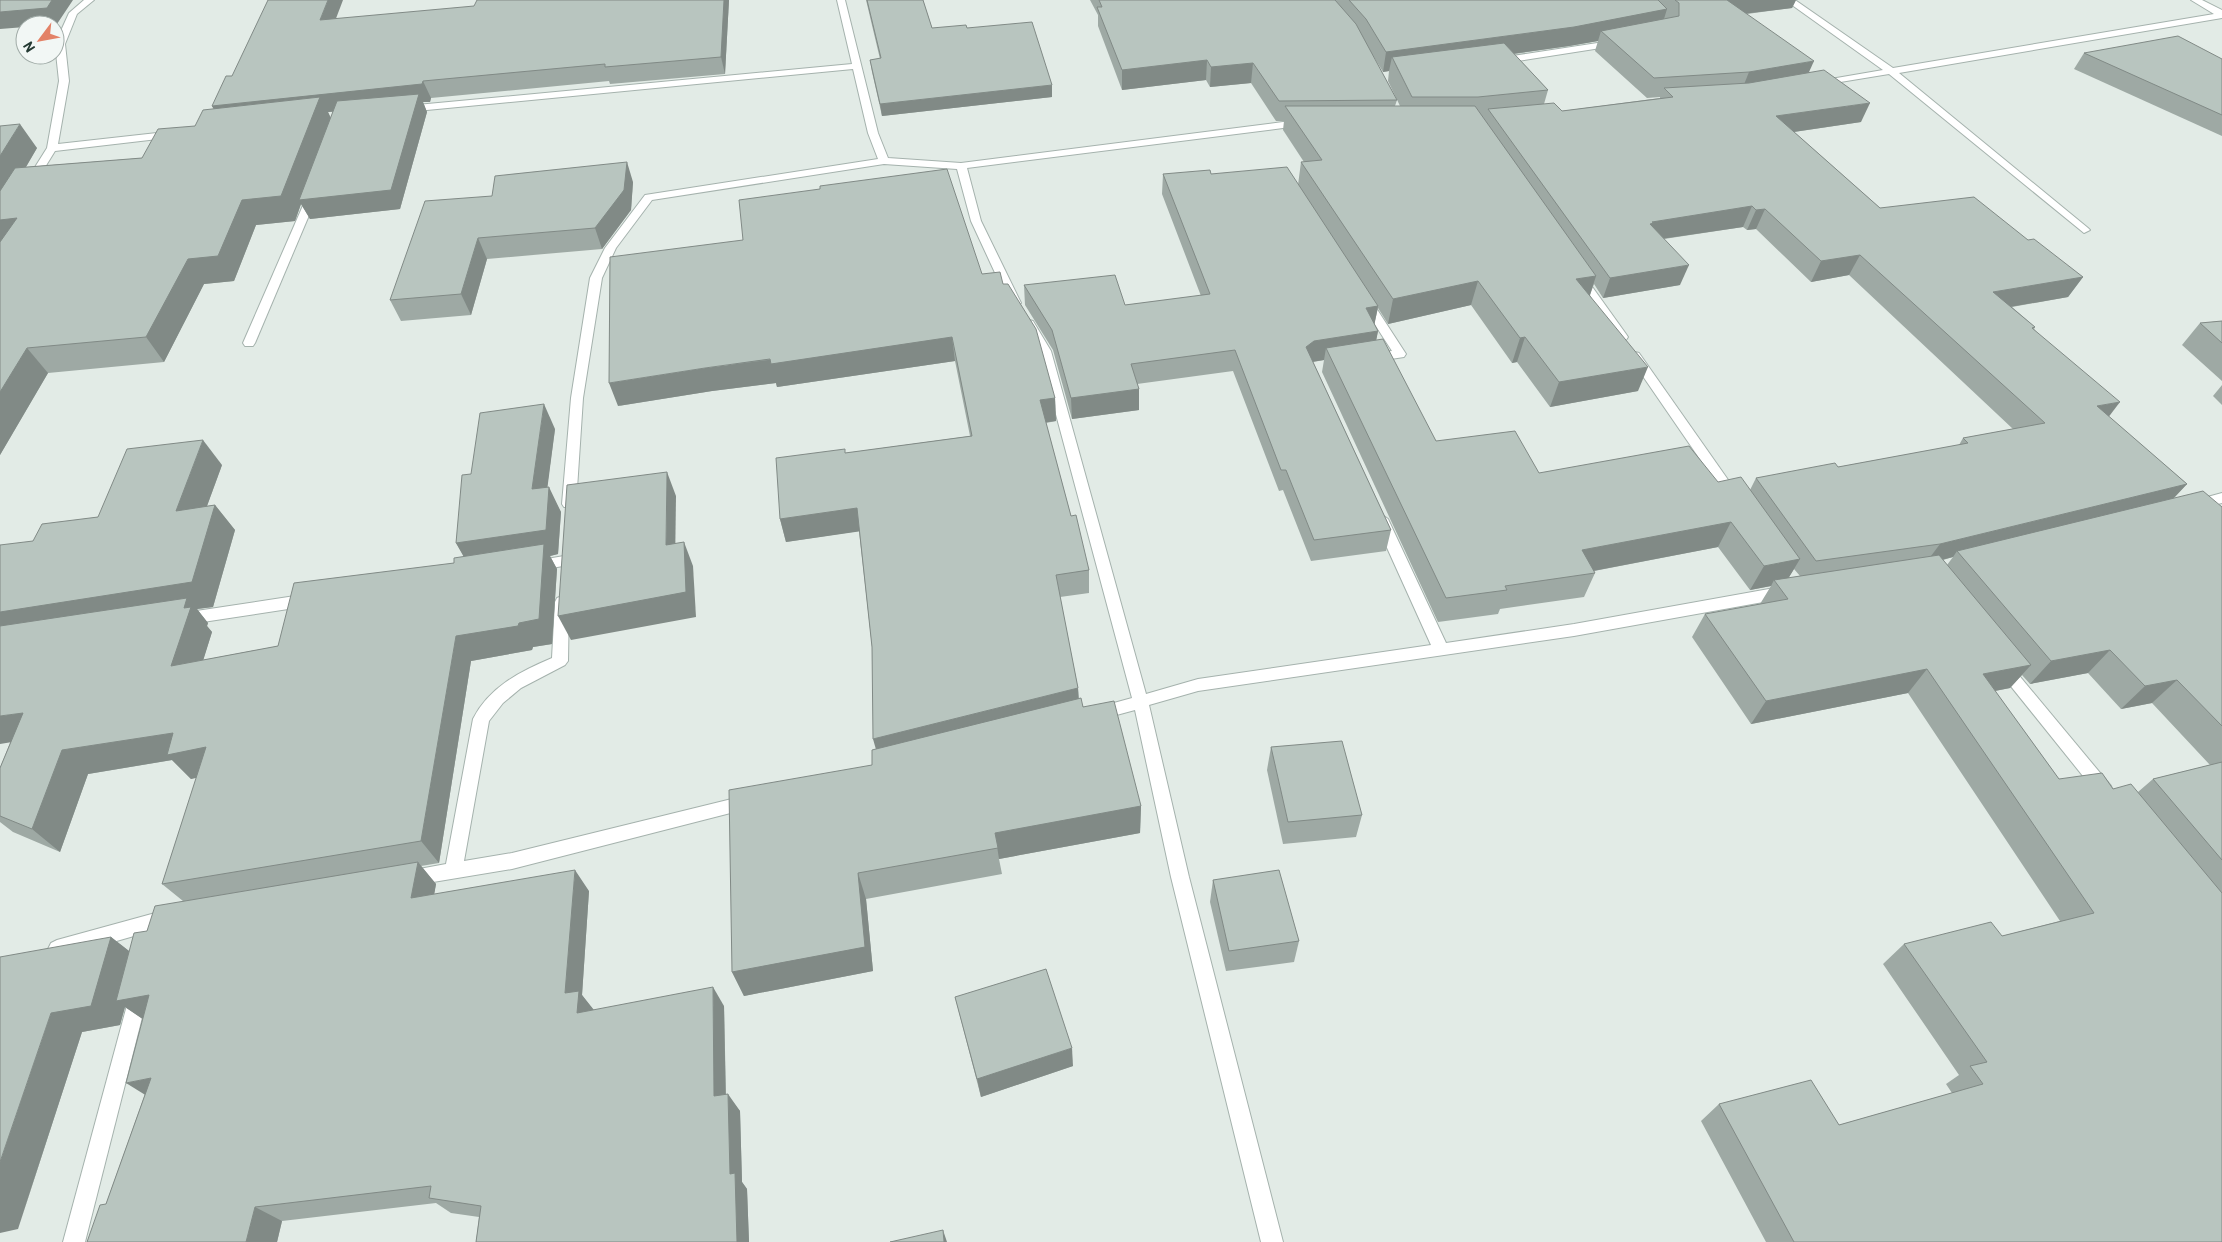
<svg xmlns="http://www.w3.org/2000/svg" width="2222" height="1242" font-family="Barlow,sans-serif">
  <rect width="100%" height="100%" fill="#e2ebe6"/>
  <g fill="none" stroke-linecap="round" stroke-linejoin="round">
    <g stroke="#a5b2ad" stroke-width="2">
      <g id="street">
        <path d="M84 0H94L77 14 65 44 69 81 58 144 175 131 180 134 175 137 55 151 34 185H26L25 183 47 148 59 81 55 44 69 13Z"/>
        <path d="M837 0H845L878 133 888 158 961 163 1283 122H1302L1307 125 1302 128H1283L967 168 981 221 1021 303 1015 307 1009 303 971 221 957 169 884 164 652 200 616 248 602 278 583 398 576 504 574 507H564L562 504 571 398 590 278 605 248 645 195 878 159 868 133 853 69 406 112 401 109 406 106 852 64Z"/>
        <path d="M1785 0H1795L1893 68 2214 14 2191 0H2202L2222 10V18L1899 73 2088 228 2090 230 2084 233 1889 74 1816 86V82L1819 81 1883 70Z"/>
        <path d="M1617 40 1622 43 1620 45 1499 64 1494 61 1499 58Z"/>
        <path d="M313 191 318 194 255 343 253 346H245L243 343 308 194Z"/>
        <path d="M1579 273 1583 274 1626 334 1628 337 1626 340H1618L1573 276Z"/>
        <path d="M1365 296 1369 297 1406 354 1404 357 1371 362 1365 358 1371 354 1392 351 1359 300Z"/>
        <path d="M1029 320 1033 321 1051 351 1146 694 1198 679 1431 645 1374 519 1381 514 1388 519 1446 643 1574 624 1785 586 1790 588 1792 592 1790 596 1785 598 1574 636 1198 691 1149 705 1189 877 1283 1242H1261L1171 877 1135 710 1098 720 1092 719 1090 714 1092 709 1132 698 1039 351 1023 324Z"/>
        <path d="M1635 352 1639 353 1738 494 1740 497 1738 500H1728L1629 356Z"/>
        <path d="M2222 493V503L2194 510 2187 505 2189 502Z"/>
        <path d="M564 556 569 557 571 561 569 565 534 571 529 570 527 566 529 562Z"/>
        <path d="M308 594 313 596 315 600 313 604 308 606 183 625 178 623 176 619 178 615 183 613Z"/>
        <path d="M562 596 567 598 569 602 568 661 565 665 521 688 503 703 489 721 464 861 512 853 748 795 754 797 756 802 754 807 512 869 409 886 403 884 400 878 403 872 446 864 473 719C489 687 521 671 552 658L555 602 557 598Z"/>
        <path d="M2002 659 2007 661 2111 786 2113 791 2111 796 2105 798 2099 796 1997 669 1994 665 1997 661Z"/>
        <path d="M159 912 165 914 168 920 162 936 156 938 150 936 148 932 57 958 51 955 48 949 51 943 57 940Z"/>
        <path d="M139 985 146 988 148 994 85 1242H63L130 994 132 988Z"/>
      </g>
    </g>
    <use href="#street" fill="#fff" fill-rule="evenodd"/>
  </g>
  <g fill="#9ea9a4" fill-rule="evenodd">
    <path d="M729 0 725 74 610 84 609 81 431 98 430 102H423L427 112 400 209 310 219 301 204 295 221 256 225 234 281 204 284 164 362 48 373 0 455V126L37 148 26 167 142 158 195 126 214 109 212 106 232 76 336 19ZM328 112H333L331 118Z"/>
    <path d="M866 0H923L932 28H967L1052 85V97L882 116 872 72 870 60 880 59Z"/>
    <path d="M1090 0H1796L1792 8 1747 14 1861 122 1794 132 1880 208 2028 240 2083 277 2068 297 2012 307 2035 327 2034 329 2109 417 2187 484 2174 498 2222 507V1242H1766L1701 1121 1719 1104 1839 1125 1952 1093 1946 1084 1959 1075 1883 964 1904 944 2002 936 2060 921 1908 693 1751 724 1692 637 1705 614 1760 604 1771 586 1750 590 1718 547 1594 571 1595 573 1584 597 1500 609 1498 614 1438 622 1322 372 1324 360 1313 362 1391 530 1386 551 1311 561 1283 490 1279 491 1233 371 1137 384 1139 389V410L1072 419 1053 350 1025 305 1024 285 1125 305 1201 296 1162 194 1163 174H1211L1298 185 1301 162H1304L1283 130 1284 121H1276L1251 83 1210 87 1206 80 1122 90 1098 26V15ZM1598 41 1595 51 1647 98 1660 97V98L1562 111 1544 104 1548 90 1514 54 1569 46ZM1369 49 1383 72 1389 71 1388 81 1400 106H1395L1397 100ZM1743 227 1747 230 1756 229 1811 282 1849 275 2013 429 1963 438 1959 445 1838 467 1756 478 1750 490 1718 482 1539 473 1436 441 1376 340 1378 331 1374 325 1378 308 1388 324 1471 305 1512 363 1517 362 1550 407 1638 391 1590 295 1594 284 1603 298 1680 285 1664 239ZM1953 557 1947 565 1943 560ZM1794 569 1800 576 1788 578ZM2088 673 2121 709 2152 703 2210 765 2153 779 2138 792 2113 789 2059 779 1995 691 2010 688 2022 675 2030 684Z"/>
    <path d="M2084 53 2222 59V136L2074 69Z"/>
    <path d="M633 182 631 210 602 249 487 259 471 315 401 321 390 300 492 196Z"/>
    <path d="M982 274 1003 284 1055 398 1056 421 1046 423 1071 516 1089 570V593L1060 597 1078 688 1079 699 1141 806 1140 833 999 859 1002 874 866 899 873 971 744 996 732 972 872 765 876 749 872 647 859 531 786 542 780 519 846 453 970 436 955 361 777 387 776 383 712 391 618 406Z"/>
    <path d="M2222 321V381L2182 345 2200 323Z"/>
    <path d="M2222 385V405L2213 396Z"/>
    <path d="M555 429 547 487 561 512 558 554 550 556 557 569 552 644 533 647 532 650 471 661 439 863 421 866 436 884 434 894 589 891 582 995 593 1010 724 1006 726 1094 740 1111 742 1182 747 1189 749 1242H476L479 1217 451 1213 436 1203 282 1221 277 1242H87L106 1204 145 1094 143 1019 125 1007 120 1025 82 1032 18 1229 111 937 129 951 147 931 183 901 162 884 197 777 191 779 172 760 88 774 60 852 13 832 0 822V768L10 743 33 541 98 517 222 465 207 506 215 505 235 530 213 607 197 609 208 623 207 626 212 632 203 660 278 646 454 563 464 556 456 543 471 474Z"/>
    <path d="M1271 747 1362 815 1356 837 1283 844 1267 770Z"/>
    <path d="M1213 880 1299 941 1294 962 1226 971 1210 902Z"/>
    <path d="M955 997 1073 1066 981 1097Z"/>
  </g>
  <g fill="#818a86" fill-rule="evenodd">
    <path d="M52 0H73L57 24 45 25H25V27L0 29V12Z"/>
    <path d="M328 0H343L329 37 320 20Z"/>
    <path d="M724 0H729L725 74 721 57Z"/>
    <path d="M1724 0H1796L1792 8 1717 17Z"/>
    <path d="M1667 9 1661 29 1601 31 1598 41 1569 46 1398 70 1392 57 1389 71 1383 72 1386 52Z"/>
    <path d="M1207 60 1206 80 1122 90V70Z"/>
    <path d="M1814 61 1805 81 1741 92 1749 72Z"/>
    <path d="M1253 63 1251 83 1210 87 1211 67Z"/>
    <path d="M423 81 431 98 430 102H423L427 112 400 209 310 219 301 204 295 221 256 225 234 281 204 284 164 362 146 337 222 124 212 106ZM416 103 332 121 328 112Z"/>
    <path d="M1052 85V97L882 116 880 104Z"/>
    <path d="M1870 103 1861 122 1767 136 1776 116Z"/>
    <path d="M20 124 37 148 13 189 17 218 0 247V156Z"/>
    <path d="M627 162 633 182 631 210 602 249 595 228Z"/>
    <path d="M1752 206 1743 227 1647 241 1650 224 1652 222Z"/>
    <path d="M1765 209 1756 229 1747 230 1756 210Z"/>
    <path d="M478 238 487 259 471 315 461 294Z"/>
    <path d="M1860 255 1849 275 1811 282 1821 261Z"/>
    <path d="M1689 265 1680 285 1603 298 1610 278Z"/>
    <path d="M1596 276 1588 301 1576 279Z"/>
    <path d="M2083 277 2068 297 1980 312 1993 292Z"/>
    <path d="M1478 281 1471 305 1388 324 1393 299Z"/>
    <path d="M1378 306 1374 327 1366 308Z"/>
    <path d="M1378 331 1374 352 1326 348 1324 360 1311 362 1306 347 1314 341Z"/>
    <path d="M952 337 955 361 777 387 776 383 712 391 618 406 609 383 705 368Z"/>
    <path d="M1525 337 1517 362 1512 363 1520 338Z"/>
    <path d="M27 348 48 373 0 455V392Z"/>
    <path d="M1648 367 1638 391 1550 407 1559 382Z"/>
    <path d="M1139 389V410L1072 419 1071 398Z"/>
    <path d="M1055 398 1056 421 1041 423 1040 400Z"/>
    <path d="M2120 402 2104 423 2097 406Z"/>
    <path d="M544 404 555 429 544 514 532 489Z"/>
    <path d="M203 440 222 465 196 536 176 511Z"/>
    <path d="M667 472 676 496 675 569 666 545Z"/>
    <path d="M2187 484 2168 504 1957 551 1953 557 1925 564 1940 544Z"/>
    <path d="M549 487 561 512 558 554 550 556 557 569 552 644 533 647 532 650 471 661 439 863 421 841 456 636 470 568 456 543Z"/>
    <path d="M215 505 235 530 213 607 197 609 208 623 207 626 212 632 194 690 0 641V612Z"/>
    <path d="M857 508 862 531 786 542 780 519Z"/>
    <path d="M1731 522 1718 547 1572 575 1582 550Z"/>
    <path d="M684 542 693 566 696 617 571 640 558 616Z"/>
    <path d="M1800 559 1785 584 1774 580 1771 586 1750 590 1764 566Z"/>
    <path d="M2110 650 2088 673 2030 684 2051 661Z"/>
    <path d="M2031 665 2010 688 1963 697 1983 674Z"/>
    <path d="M1927 669 1908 693 1751 724 1766 701Z"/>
    <path d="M2177 680 2152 703 2121 709 2145 686Z"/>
    <path d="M1078 688 1079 710 879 760 873 739Z"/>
    <path d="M23 713 49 736 0 744V716Z"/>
    <path d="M173 733 206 747 229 771 191 779 172 760 88 774 60 852 32 829 62 750Z"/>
    <path d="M1141 806 1140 833 999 859 995 833Z"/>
    <path d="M418 862 436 884 430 919 411 898Z"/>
    <path d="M575 870 589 891 582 995 594 1010 577 1013 565 993Z"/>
    <path d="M858 873 866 899 873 971 744 996 732 972Z"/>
    <path d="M111 937 138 958 149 995 144 1020 125 1007 120 1025 82 1032 18 1229 0 1233V1162L51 1013Z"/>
    <path d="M713 987 724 1006 726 1114 714 1096Z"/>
    <path d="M1072 1048 1073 1066 981 1097 977 1079Z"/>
    <path d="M151 1078 155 1101 126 1083Z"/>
    <path d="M728 1094 740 1111 742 1182 747 1189 749 1242H737L730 1174Z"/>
    <path d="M255 1207 282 1221 277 1242H246Z"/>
    <path d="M943 1230 947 1242H944Z"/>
  </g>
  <g fill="#b8c5bf" stroke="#818a86">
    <path d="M0 0H52L47 8 0 12Z"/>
    <path d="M268 0H328L320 20 474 6 477 0H724L721 57 605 67V64L423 81 422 84 212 106 226 76H232Z"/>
    <path d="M867 0H923L932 28 966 25 967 28 1032 22 1052 85 880 104 870 60 881 58Z"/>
    <path d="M1099 0H1335L1356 24 1397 100 1279 101 1253 63 1211 67 1207 60 1122 70 1097 7H1102Z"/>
    <path d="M1349 0H1658L1667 9 1574 27 1386 52 1366 19Z"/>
    <path d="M1675 0H1727L1814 61 1749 72 1654 78 1601 31 1679 16V3Z"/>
    <path d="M2178 36 2222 59V115L2084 53Z"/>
    <path d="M1504 43 1548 90 1478 97H1412L1392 57Z"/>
    <path d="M1824 70 1870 103 1776 116 1880 208 1974 197 2028 240 2034 239 2083 277 1993 292 2035 327 2032 328 2120 402 2097 406 2187 484 1940 544 1816 561 1756 478 1835 463 1838 467 1968 443 1963 438 2045 423 1860 255 1821 261 1765 209 1756 210 1752 206 1652 222 1654 223 1650 224 1689 265 1610 278 1488 109 1554 103 1562 111 1673 97 1664 88 1749 83Z"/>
    <path d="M419 94 391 190 299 200 337 101Z"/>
    <path d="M320 97 281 196 242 200 218 256 188 259 146 337 27 348 0 392V242L17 218 0 220V191L15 168 142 158 158 129 195 126 203 110Z"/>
    <path d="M1285 106H1475L1596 276 1576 279 1648 367 1559 382 1525 337 1520 338 1478 281 1393 299 1301 162 1322 160Z"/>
    <path d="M20 124 0 156V126Z"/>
    <path d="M627 162 624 190 595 228 478 238 461 294 390 300 425 201 492 196 495 176Z"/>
    <path d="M1287 167 1378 306 1366 308 1378 331 1314 341 1306 347 1391 530 1314 540 1286 470H1281L1235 350 1131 364 1139 389 1071 398 1052 330 1024 285 1115 275 1125 305 1210 294 1163 174 1210 170 1211 174Z"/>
    <path d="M947 169 982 274 1000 272 1003 284H1008L1036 329 1055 398 1040 400 1071 516 1076 515 1089 570 1056 575 1078 688 873 739 872 647 857 508 780 519 776 458 845 449V453L972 436 952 337 771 364 770 359 705 368 609 383 610 257 743 240 739 200 820 189V186Z"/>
    <path d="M2222 321V343L2200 323Z"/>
    <path d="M1383 339 1436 441 1515 431 1539 473 1689 446 1718 482 1741 477 1800 559 1764 566 1731 522 1582 550 1595 573 1505 586 1507 590 1446 598 1326 348Z"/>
    <path d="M544 404 532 489 549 487 546 530 456 543 462 475 471 474 480 413Z"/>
    <path d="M203 440 176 511 215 505 192 582 0 612V545L33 541 42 524 98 517 127 449Z"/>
    <path d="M667 472 666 545 684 542 686 592 558 616 567 485Z"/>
    <path d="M2203 491 2222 507V726L2177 680 2145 686 2110 650 2051 661 1957 551Z"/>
    <path d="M544 544 539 619 519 623 518 626 456 636 421 841 162 884 206 747 167 755 173 733 62 750 32 829 0 816V768L23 713 0 716V626L187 598 184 608 191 607 171 666 278 646 294 583 454 563V558Z"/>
    <path d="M1939 555 2031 665 1983 674 2059 779 2102 773 2113 789 2131 784 2222 893V1242H1794L1719 1104 1811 1080 1839 1125 1983 1084 1970 1066 1987 1062 1904 944 1991 922 2002 936 2094 913 1927 669 1766 701 1705 614 1788 599 1774 580Z"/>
    <path d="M1081 698 1083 707 1114 701 1141 806 995 833 998 848 858 873 865 947 732 972 729 790 872 765V750Z"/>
    <path d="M1342 741 1362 815 1288 822 1271 747Z"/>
    <path d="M2222 762V860L2153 779Z"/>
    <path d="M418 862 411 898 575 870 565 993 579 991 577 1013 713 987 714 1096 728 1094 730 1174 735 1173 737 1242H476L481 1206 429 1198 431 1186 255 1207 246 1242H87L100 1205 106 1204 151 1078 126 1083 149 995 116 1001 134 933 147 931 155 906Z"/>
    <path d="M1279 870 1299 941 1229 951 1213 880Z"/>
    <path d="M111 937 91 1006 51 1013 0 1162V957Z"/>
    <path d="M1046 969 1072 1048 977 1079 955 997Z"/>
    <path d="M943 1230 944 1242H890Z"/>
  </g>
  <g transform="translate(40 40) rotate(238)"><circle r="24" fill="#f2f7f5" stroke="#a0aba7"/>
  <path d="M0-4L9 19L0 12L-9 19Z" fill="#e38267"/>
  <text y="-8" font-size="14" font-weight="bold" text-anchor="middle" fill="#243a33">N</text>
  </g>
</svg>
